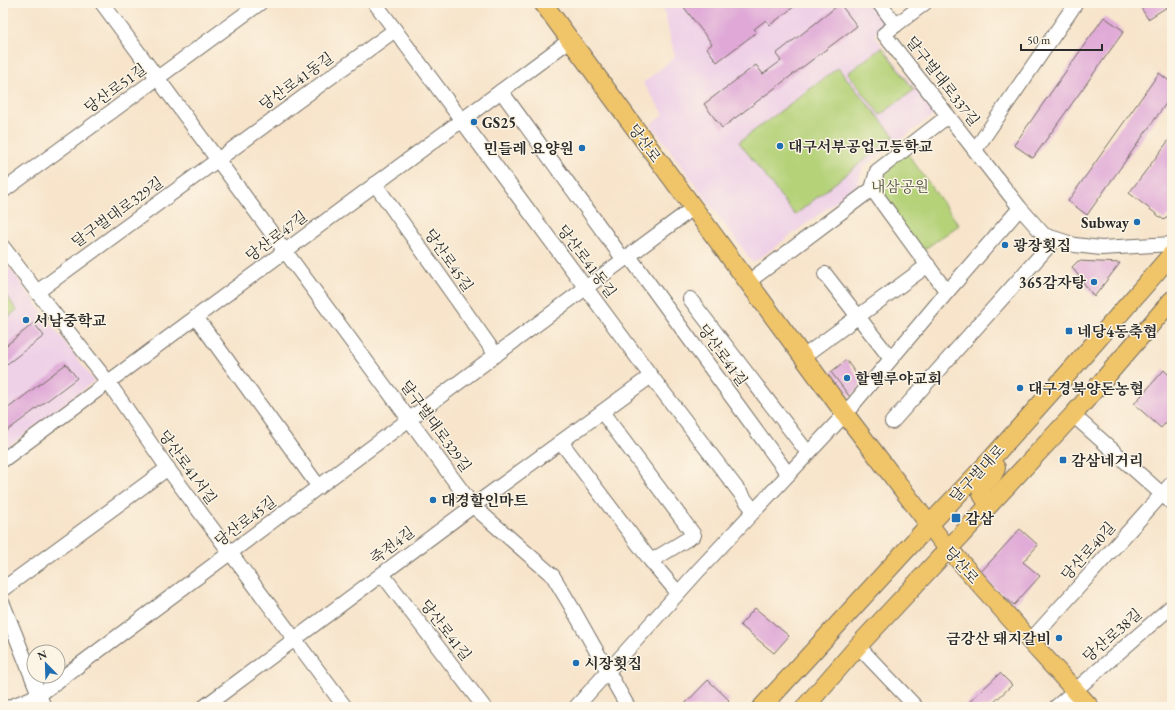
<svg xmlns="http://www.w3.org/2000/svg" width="1175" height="710" font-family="'EB Garamond','Noto Serif KR',serif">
  <rect width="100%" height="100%" fill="#fcf5e5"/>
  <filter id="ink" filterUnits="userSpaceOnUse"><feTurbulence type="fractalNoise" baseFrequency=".025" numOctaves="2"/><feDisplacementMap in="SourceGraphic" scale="8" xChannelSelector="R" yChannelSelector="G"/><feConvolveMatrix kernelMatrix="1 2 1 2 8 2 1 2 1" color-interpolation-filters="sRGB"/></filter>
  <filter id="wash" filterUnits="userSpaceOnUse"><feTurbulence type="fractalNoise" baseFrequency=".012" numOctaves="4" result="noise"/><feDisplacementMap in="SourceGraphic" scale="16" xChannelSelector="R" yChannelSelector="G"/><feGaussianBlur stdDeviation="0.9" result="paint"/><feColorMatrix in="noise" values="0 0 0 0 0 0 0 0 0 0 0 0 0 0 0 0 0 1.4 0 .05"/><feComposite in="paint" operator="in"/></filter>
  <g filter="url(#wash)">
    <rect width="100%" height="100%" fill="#f7e4cb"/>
    <g fill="#eed0e7">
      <path d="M662 3H869L885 24 874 35 935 114 863 167 857 186 753 263 651 124 664 114 643 83 675 57Z"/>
      <path d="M3 259 94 381 3 451Z"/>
    </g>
    <g fill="#b5d279" stroke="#707e52">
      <path d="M882 47 914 90 880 115 848 73Z"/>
      <path d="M838 68 894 136 795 215 739 142Z"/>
      <path d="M905 150 959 225 919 253 872 189 877 171Z"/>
      <path d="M3 291 17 310 3 321Z"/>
    </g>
    <g id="blocks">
      <g fill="#dfa8d7">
        <path d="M687 3H799L770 25 766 20 754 29 757 32 717 62 707 48 712 44 683 6Z"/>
        <path d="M1138 3H1172V4L1148 19Z"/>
        <path d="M840 4 857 26 722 128 704 104 756 65 763 74 781 61 776 54Z"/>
        <path d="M1104 17 1124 31 1033 158 1014 145Z"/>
        <path d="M1159 73 1172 83V95L1087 215 1068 201Z"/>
        <path d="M1172 136V211L1164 220 1129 193Z"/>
        <path d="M1078 261 1120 263 1094 297 1072 267Z"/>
        <path d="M34 323 44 336 3 367V348Z"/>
        <path d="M846 360 863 383 850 397 831 372Z"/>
        <path d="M66 364 77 378 3 434V412Z"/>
        <path d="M1164 370 1172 378V416L1161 428 1134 404Z"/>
        <path d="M1020 529 1038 545 1023 562 1040 576 1014 605 979 574Z"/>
        <path d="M755 608 789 636 774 653 740 625Z"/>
        <path d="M1000 673 1012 685 989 707H964Z"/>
        <path d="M708 680 729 700 723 707H682Z"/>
      </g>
    </g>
  </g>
  <g filter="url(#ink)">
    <use href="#blocks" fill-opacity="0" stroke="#726c63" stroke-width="1"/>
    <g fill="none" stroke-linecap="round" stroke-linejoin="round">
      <g stroke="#726c63" stroke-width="16">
        <g id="minor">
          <path d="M102 3 473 506 553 576 571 606 628 707"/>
          <path d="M375 3 651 376 754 511"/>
          <path d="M879 3 896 25 884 34 1020 208 1044 235 1075 245 1101 248 1172 244"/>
          <path d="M896 25 925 3"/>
          <path d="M501 91 624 260"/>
          <path d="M975 150 1076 3"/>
          <path d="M375 184 496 355"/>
          <path d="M872 189 947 292"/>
          <path d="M3 191 260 3"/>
          <path d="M3 247 37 292 108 382 171 473 345 707"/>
          <path d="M629 256 788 474"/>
          <path d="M825 274 891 359"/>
          <path d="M748 282 872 189 877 171 948 116"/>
          <path d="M37 292 395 30"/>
          <path d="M690 299 808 453"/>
          <path d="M196 317 319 487"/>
          <path d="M803 357 928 265"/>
          <path d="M602 412 694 535 651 561"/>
          <path d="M1073 415 1172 503"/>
          <path d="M892 422 1055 239"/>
          <path d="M561 442 651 561 678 593"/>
          <path d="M3 460 570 40"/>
          <path d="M382 574 484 707"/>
          <path d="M3 589 168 468"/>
          <path d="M3 604 44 707"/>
          <path d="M1030 641 1172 483"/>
          <path d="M858 646 916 707"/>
          <path d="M10 707 39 695 693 208"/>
          <path d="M204 707 473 506 651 376"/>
          <path d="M576 707 698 571 845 414 947 292 1020 208"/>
          <path d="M1056 707 1172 606"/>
        </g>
      </g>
      <g stroke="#726c63" stroke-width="20">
        <g id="major">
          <path d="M543 3 845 414 941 540 1030 641 1090 707"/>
          <path d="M990 504C969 486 992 484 996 468"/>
          <path d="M762 707 929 525 993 457 1071 370 1172 254"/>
          <path d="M805 707 858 646 1073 415 1172 300"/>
        </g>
      </g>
      <use href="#minor" stroke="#fff" stroke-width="14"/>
      <use href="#major" stroke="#f0c469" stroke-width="18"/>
    </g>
  </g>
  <g fill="#1f6fb2" stroke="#fcf5e5" stroke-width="1.5">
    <circle cx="474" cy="122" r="4"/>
    <circle cx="780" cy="146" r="4"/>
    <circle cx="582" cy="148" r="4"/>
    <circle cx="1137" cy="222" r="4"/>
    <circle cx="1005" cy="245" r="4"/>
    <circle cx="1094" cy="282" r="4"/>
    <circle cx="26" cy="320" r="4"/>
    <rect x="1065" y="327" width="8" height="8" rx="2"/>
    <circle cx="847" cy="378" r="4"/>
    <circle cx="1020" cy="388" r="4"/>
    <rect x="1059" y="456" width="8" height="8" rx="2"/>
    <circle cx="433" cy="500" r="4"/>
    <rect x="951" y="513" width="10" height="10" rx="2"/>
    <circle cx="1059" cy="638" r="4"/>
    <circle cx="576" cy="663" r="4"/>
  </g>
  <g text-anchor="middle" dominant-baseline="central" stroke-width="3" stroke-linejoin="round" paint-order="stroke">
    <g font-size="15" fill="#2b2b2b" stroke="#fcf5e5">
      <text transform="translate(296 81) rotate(-36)">당산로41동길</text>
      <text transform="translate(943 81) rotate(52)">달구벌대로337길</text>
      <text transform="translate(115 88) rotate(-36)">당산로51길</text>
      <text transform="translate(645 143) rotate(54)">당산로</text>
      <text transform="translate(117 212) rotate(-36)">달구벌대로329길</text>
      <text transform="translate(276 236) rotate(-37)">당산로47길</text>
      <text transform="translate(449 260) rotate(55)">당산로45길</text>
      <text transform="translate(587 261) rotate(53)">당산로41동길</text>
      <text transform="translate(723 355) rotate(54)">당산로41길</text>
      <text transform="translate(436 426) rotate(54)">달구벌대로329길</text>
      <text transform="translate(188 467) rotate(54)">당산로41서길</text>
      <text transform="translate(977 473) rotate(-47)">달구벌대로</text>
      <text transform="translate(245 521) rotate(-37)">당산로45길</text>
      <text transform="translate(392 545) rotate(-37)">죽전4길</text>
      <text transform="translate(1088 551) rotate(-48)">당산로40길</text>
      <text transform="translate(962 565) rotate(49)">당산로</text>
      <text transform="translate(446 630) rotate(52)">당산로41길</text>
      <text transform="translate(1112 635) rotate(-41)">당산로38길</text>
    </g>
    <g font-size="15" font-weight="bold" fill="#2b2b2b" stroke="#fcf5e5" text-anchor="start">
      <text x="482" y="122">GS25</text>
      <text x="788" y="146">대구서부공업고등학교</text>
      <text x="574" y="148" text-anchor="end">민들레 요양원</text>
      <text x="1129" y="222" text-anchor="end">Subway</text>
      <text x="1013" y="245">광장횟집</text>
      <text x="1086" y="282" text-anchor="end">365감자탕</text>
      <text x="34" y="320">서남중학교</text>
      <text x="1077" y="331">네당4동축협</text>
      <text x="855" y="378">할렐루야교회</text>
      <text x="1028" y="388">대구경북양돈농협</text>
      <text x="1071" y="460">감삼네거리</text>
      <text x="441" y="500">대경할인마트</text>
      <text x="965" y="518">감삼</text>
      <text x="1051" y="638" text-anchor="end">금강산 돼지갈비</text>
      <text x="584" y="663">시장횟집</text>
    </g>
    <g font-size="15" fill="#4e553e" stroke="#fcf5e5">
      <text x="900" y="186">내삼공원</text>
    </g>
  </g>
  <rect width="1175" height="710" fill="none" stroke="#fcf5e5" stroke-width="16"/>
  <g transform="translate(46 664) rotate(337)"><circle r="19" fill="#fcf5e5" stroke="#a8a49b"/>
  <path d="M0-3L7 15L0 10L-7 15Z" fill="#1f6fb2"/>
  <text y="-6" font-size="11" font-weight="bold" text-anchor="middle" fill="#2b2b2b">N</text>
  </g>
  <path d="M1021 44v6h81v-6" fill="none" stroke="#2b2b2b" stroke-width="2"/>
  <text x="1027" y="44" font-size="12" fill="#2b2b2b" stroke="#fcf5e5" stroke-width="3" paint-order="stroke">50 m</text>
</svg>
